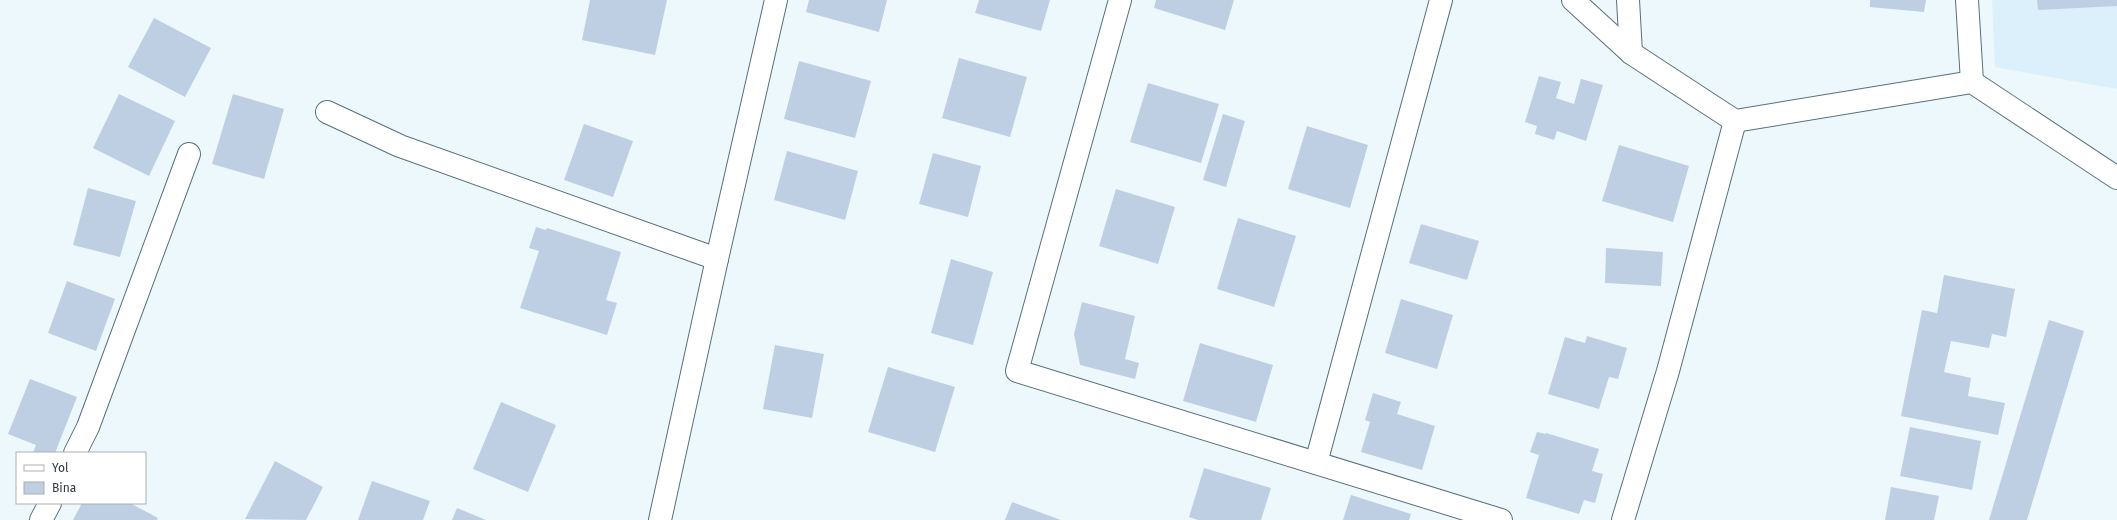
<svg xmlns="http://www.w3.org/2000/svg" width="2117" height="520" font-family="'Fira Sans',sans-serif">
  <rect width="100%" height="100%" fill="#edf8fd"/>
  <path fill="#dbf0fb" d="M1992 0H2117V89L1995 67Z"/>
  <g fill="#becfe4">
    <path d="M590 0H667L655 55 582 40Z"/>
    <path d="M809 0H887L879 32 806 12Z"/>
    <path d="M979 0H1050L1041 31 975 13Z"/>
    <path d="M1156 0H1234L1225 30 1154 8Z"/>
    <path d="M1870 0H1926L1924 12 1870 7Z"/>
    <path d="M2037 0H2117V6L2038 10Z"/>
    <path d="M154 18 211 48 185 97 128 67Z"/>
    <path d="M959 58 1027 77 1010 137 942 118Z"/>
    <path d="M799 61 871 81 855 138 784 119Z"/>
    <path d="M1539 76 1561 82 1556 98 1574 104 1581 79 1603 85 1586 141 1557 131 1554 140 1535 134 1537 126 1525 122Z"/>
    <path d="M1148 83 1219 104 1201 163 1130 142Z"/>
    <path d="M119 94 175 121 149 176 93 148Z"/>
    <path d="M233 94 284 109 264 179 212 164Z"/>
    <path d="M1223 114 1245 121 1226 187 1203 180Z"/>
    <path d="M584 124 633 141 613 197 564 180Z"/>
    <path d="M1307 126 1368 145 1350 208 1288 189Z"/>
    <path d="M1619 145 1689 166 1673 222 1602 201Z"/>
    <path d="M787 151 858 171 845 220 774 200Z"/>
    <path d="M933 153 981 166 968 217 919 204Z"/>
    <path d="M88 188 136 201 120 257 73 245Z"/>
    <path d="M1116 189 1175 207 1158 264 1099 246Z"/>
    <path d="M1238 218 1296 236 1274 307 1217 289Z"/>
    <path d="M1421 224 1479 241 1467 280 1409 263Z"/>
    <path d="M536 227 546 230 547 228 621 252 606 300 617 303 607 335 520 308 539 251 529 248Z"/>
    <path d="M1606 248 1663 252 1661 286 1605 283Z"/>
    <path d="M951 259 993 272 973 345 931 333Z"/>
    <path d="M1944 275 2015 289 2006 337 1992 334 1989 348 1951 341 1944 372 1971 378 1968 396 2005 403 1998 435 1901 416 1922 310 1937 313Z"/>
    <path d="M67 281 115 299 96 351 48 333Z"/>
    <path d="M1401 299 1453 315 1437 369 1385 353Z"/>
    <path d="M1082 302 1135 316 1125 359 1139 363 1135 379 1080 365 1074 334Z"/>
    <path d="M2049 320 2084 331 2027 520H1989Z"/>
    <path d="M1587 336 1627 348 1618 379 1609 377 1599 409 1548 394 1565 337 1585 343Z"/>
    <path d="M1200 343 1273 365 1256 422 1183 401Z"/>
    <path d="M775 345 824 354 812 418 763 409Z"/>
    <path d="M888 367 955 387 935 452 868 432Z"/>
    <path d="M30 379 77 397 55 453H33L36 445 8 434Z"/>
    <path d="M1373 393 1401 402 1397 414 1435 426 1422 470 1361 452 1370 422 1365 420Z"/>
    <path d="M501 402 556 425 528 492 473 469Z"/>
    <path d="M1910 427 1981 441 1972 490 1900 476Z"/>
    <path d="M1537 432 1545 434 1546 433 1599 449 1592 471 1603 474 1595 503 1584 500 1579 514 1526 498 1539 455 1530 452Z"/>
    <path d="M275 461 323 487 306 520 245 519Z"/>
    <path d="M1204 468 1271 488 1261 520H1198L1189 517Z"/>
    <path d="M372 481 430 501 423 520H358Z"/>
    <path d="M1891 487 1939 496 1934 520H1885Z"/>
    <path d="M1351 495 1411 514 1409 520H1343Z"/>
    <path d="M1012 502 1061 520H1005Z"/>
    <path d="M82 503H130L158 518 157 520H73Z"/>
    <path d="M457 508 486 520H452Z"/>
  </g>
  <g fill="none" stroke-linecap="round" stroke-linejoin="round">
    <g stroke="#58707d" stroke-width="24">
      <g id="minor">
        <path d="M1120 0 1017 371 1501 520"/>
        <path d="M1573 0 1631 53 1735 121 1972 82 2117 178"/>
        <path d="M1628 0 1631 53"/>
        <path d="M1967 0 1972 82"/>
        <path d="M327 112 400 146 717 259"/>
        <path d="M75 453 88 427 189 154"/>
        <path d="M1316 463 1441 0"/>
        <path d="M41 520 50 503"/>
        <path d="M660 520 717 259 776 0"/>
        <path d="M1623 520 1668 371 1735 121"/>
      </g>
    </g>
    <use href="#minor" stroke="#fff" stroke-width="22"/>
  </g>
  <rect x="16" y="452" width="130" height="52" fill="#ffffff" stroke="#abafb1"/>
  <rect x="24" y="465" width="20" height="6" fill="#ffffff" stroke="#abafb1"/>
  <text x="52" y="472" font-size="12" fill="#2d373d">Yol</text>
  <rect x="24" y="482" width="20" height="12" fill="#becfe4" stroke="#abafb1"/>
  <text x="52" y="492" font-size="12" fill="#2d373d">Bina</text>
</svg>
